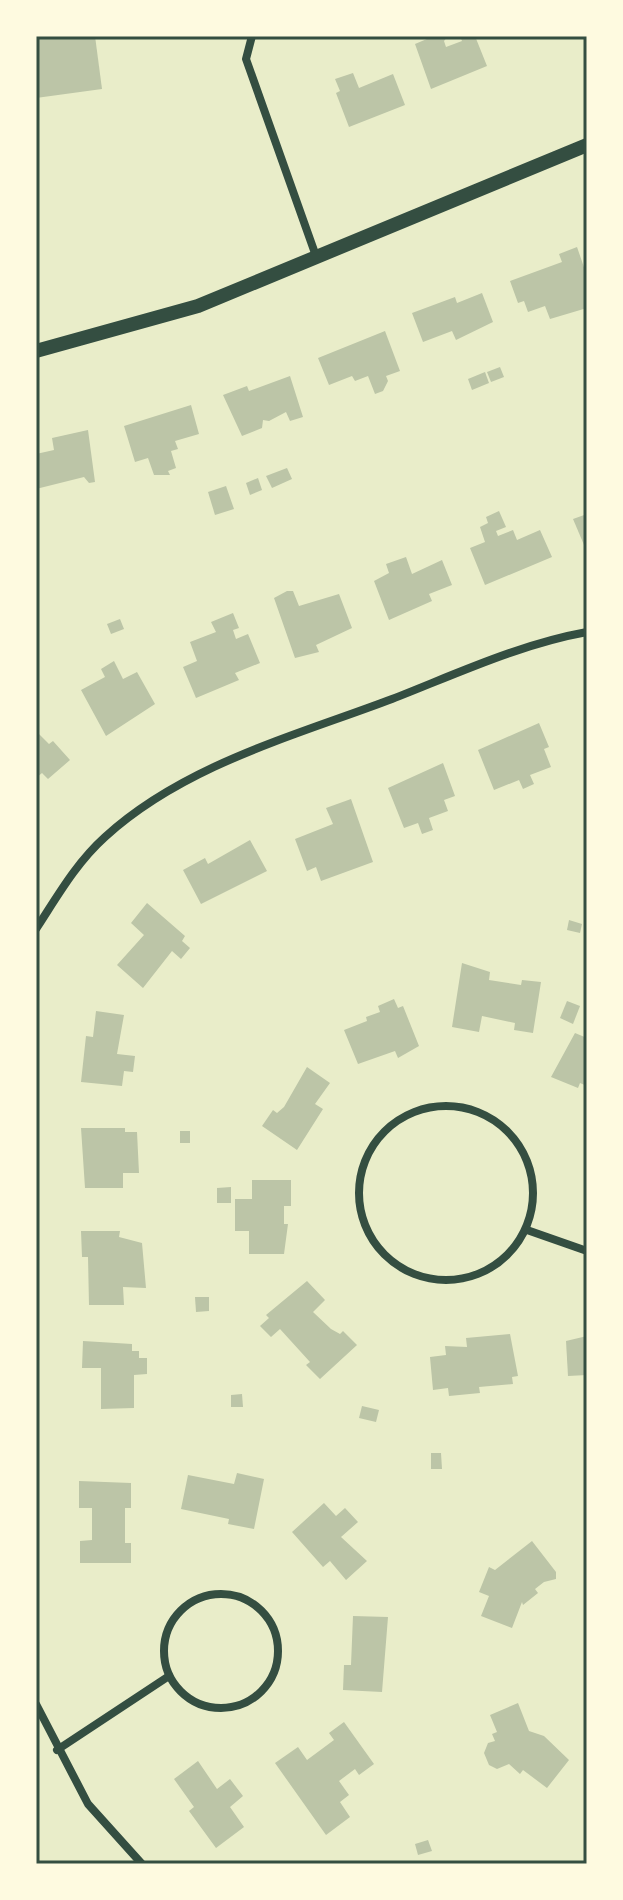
<svg xmlns="http://www.w3.org/2000/svg" width="623" height="1900" font-family="'Fira Sans',sans-serif">
  <rect width="100%" height="100%" fill="#e9edc9"/>
  <g fill="#bcc5a7">
    <path d="M36 36H95L102 89 36 98Z"/>
    <path d="M434 36H448L444 41 446 47 462 41 460 36H475L487 66 431 89 415 44Z"/>
    <path d="M353 73 359 88 393 74 405 105 349 127 336 93 340 91 335 79Z"/>
    <path d="M577 247 587 276V308L550 319 545 306 528 312 524 301 518 303 510 281 562 262 559 254Z"/>
    <path d="M482 293 493 322 456 340 452 331 423 342 412 313 455 297 457 303Z"/>
    <path d="M385 331 400 371 386 376 388 381 383 391 375 394 368 376 355 381 352 376 329 385 318 358Z"/>
    <path d="M500 367 504 377 491 382 487 372Z"/>
    <path d="M485 372 489 383 472 390 468 379Z"/>
    <path d="M290 376 303 417 290 421 286 412 269 421 263 420 262 428 242 436 223 395 247 386 249 391Z"/>
    <path d="M191 405 199 434 175 441 178 449 171 451 176 468 168 471 170 475H154L148 458 135 462 124 426Z"/>
    <path d="M88 430 95 482 89 483 84 477 36 489V454L54 450 52 438Z"/>
    <path d="M287 468 292 479 272 488 266 476Z"/>
    <path d="M258 478 262 490 250 495 246 483Z"/>
    <path d="M226 486 234 509 215 515 208 492Z"/>
    <path d="M499 511 506 527 496 531 498 536 513 530 517 540 540 530 552 557 485 585 470 548 485 542 480 527 488 523 486 517Z"/>
    <path d="M587 514V552L573 519Z"/>
    <path d="M406 557 412 574 442 560 452 585 429 594 432 601 389 620 374 581 389 573 386 564Z"/>
    <path d="M287 591H293L299 606 339 594 352 628 316 645 319 652 295 658 274 598Z"/>
    <path d="M233 613 239 628 233 630 236 639 248 634 260 663 235 673 239 680 196 698 183 667 197 661 190 642 216 632 211 622Z"/>
    <path d="M120 619 124 629 111 634 107 624Z"/>
    <path d="M114 661 123 679 137 672 155 704 106 736 81 690 105 677 101 669Z"/>
    <path d="M539 723 549 747 544 749 551 767 530 775 534 784 523 789 519 780 494 790 478 750Z"/>
    <path d="M36 731 49 744 53 741 70 760 48 779 42 773 36 778Z"/>
    <path d="M443 763 455 796 444 800 448 811 429 818 433 830 422 834 418 823 404 828 388 788Z"/>
    <path d="M351 799 373 862 321 881 316 867 307 871 295 839 333 824 326 808Z"/>
    <path d="M250 840 267 871 201 904 183 870 205 858 208 864Z"/>
    <path d="M147 903 185 936 182 941 190 948 181 959 172 951 143 988 117 965 144 935 131 923Z"/>
    <path d="M569 920 582 924 580 933 567 930Z"/>
    <path d="M462 963 490 972 489 980 521 985 522 980 541 982 533 1033 514 1030 515 1023 482 1016 479 1032 452 1027Z"/>
    <path d="M394 999 398 1008 403 1006 419 1046 398 1058 395 1051 358 1064 344 1030 367 1021 366 1017 380 1012 378 1006Z"/>
    <path d="M567 1001 580 1006 573 1024 560 1018Z"/>
    <path d="M96 1011 124 1015 117 1054 135 1056 133 1072 124 1071 122 1086 81 1082 86 1036 93 1037Z"/>
    <path d="M575 1033 587 1038V1086L580 1083 578 1088 551 1077Z"/>
    <path d="M307 1067 330 1083 315 1104 323 1109 297 1150 262 1126 273 1110 277 1113 284 1107Z"/>
    <path d="M81 1128H125V1132H137L139 1173H123V1188H85Z"/>
    <rect x="180" y="1131" width="10" height="12"/>
    <path d="M252 1180H291V1206H284V1224H288L284 1254H249V1231H235V1199H252Z"/>
    <path d="M231 1187V1203H217V1188Z"/>
    <path d="M81 1231H120L119 1237 142 1243 146 1288 123 1287 124 1305H89L88 1257H82Z"/>
    <path d="M307 1281 325 1300 313 1312 331 1329 340 1334 343 1331 357 1345 320 1379 306 1365 310 1362 280 1329 271 1337 260 1326 269 1318 266 1315Z"/>
    <path d="M195 1297H209V1311L196 1312Z"/>
    <path d="M510 1334 518 1376 512 1377 513 1384 479 1387 480 1393 449 1396 448 1388 433 1390 430 1357 446 1355 445 1346 467 1347 466 1338Z"/>
    <path d="M587 1336V1375L568 1376 566 1341Z"/>
    <path d="M83 1341 132 1344V1351H139V1358H147V1374L134 1375V1408L101 1409V1368H82Z"/>
    <path d="M242 1394 243 1407H231V1395Z"/>
    <path d="M362 1406 379 1410 376 1422 359 1418Z"/>
    <path d="M431 1453H441L442 1469H431Z"/>
    <path d="M237 1473 264 1479 254 1529 228 1524 229 1519 181 1509 188 1475 234 1484Z"/>
    <path d="M79 1481 131 1483V1508H125V1543H131V1563H80V1541L92 1540V1508H79Z"/>
    <path d="M324 1503 336 1516 345 1508 358 1522 341 1537 367 1561 346 1580 330 1561 323 1567 292 1532Z"/>
    <path d="M532 1541 556 1572V1579L544 1582 535 1589 538 1593 523 1605 522 1602 512 1628 481 1616 489 1596 479 1592 489 1567 495 1570Z"/>
    <path d="M353 1616 388 1617 382 1692 343 1690 344 1665H351Z"/>
    <path d="M518 1703 529 1731 544 1736 569 1760 547 1788 523 1770 520 1774 509 1764 497 1769 489 1765 484 1753 488 1743 495 1741 492 1734 497 1732 490 1715Z"/>
    <path d="M344 1722 374 1764 359 1775 355 1769 339 1781 349 1795 340 1802 350 1817 326 1835 275 1763 298 1747 307 1760 334 1740 329 1733Z"/>
    <path d="M198 1761 217 1789 230 1779 243 1796 230 1807 244 1827 216 1848 189 1811 194 1807 174 1779Z"/>
    <path d="M428 1840 432 1851 418 1855 415 1844Z"/>
  </g>
  <g fill="none" stroke-linecap="round" stroke-linejoin="round">
    <g stroke="#344e41" stroke-width="8">
      <path d="M252 36 246 59 316 256"/>
      <path d="M36 929C57 897 76 863 105 837 184 765 294 736 392 699 456 674 520 644 587 632"/>
      <circle cx="446" cy="1193" r="87"/>
      <path d="M527 1230 587 1251"/>
      <circle cx="221" cy="1651" r="57"/>
      <path d="M36 1704 88 1804 142 1864"/>
      <path d="M57 1750 169 1676"/>
    </g>
    <path stroke="#344e41" stroke-width="14" d="M36 351 198 306 587 145"/>
  </g>
  <rect width="623" height="1900" fill="none" stroke="#fefae0" stroke-width="76"/>
  <rect x="38" y="38" width="547" height="1824" fill="none" stroke="#344e41" stroke-width="3"/>
</svg>
